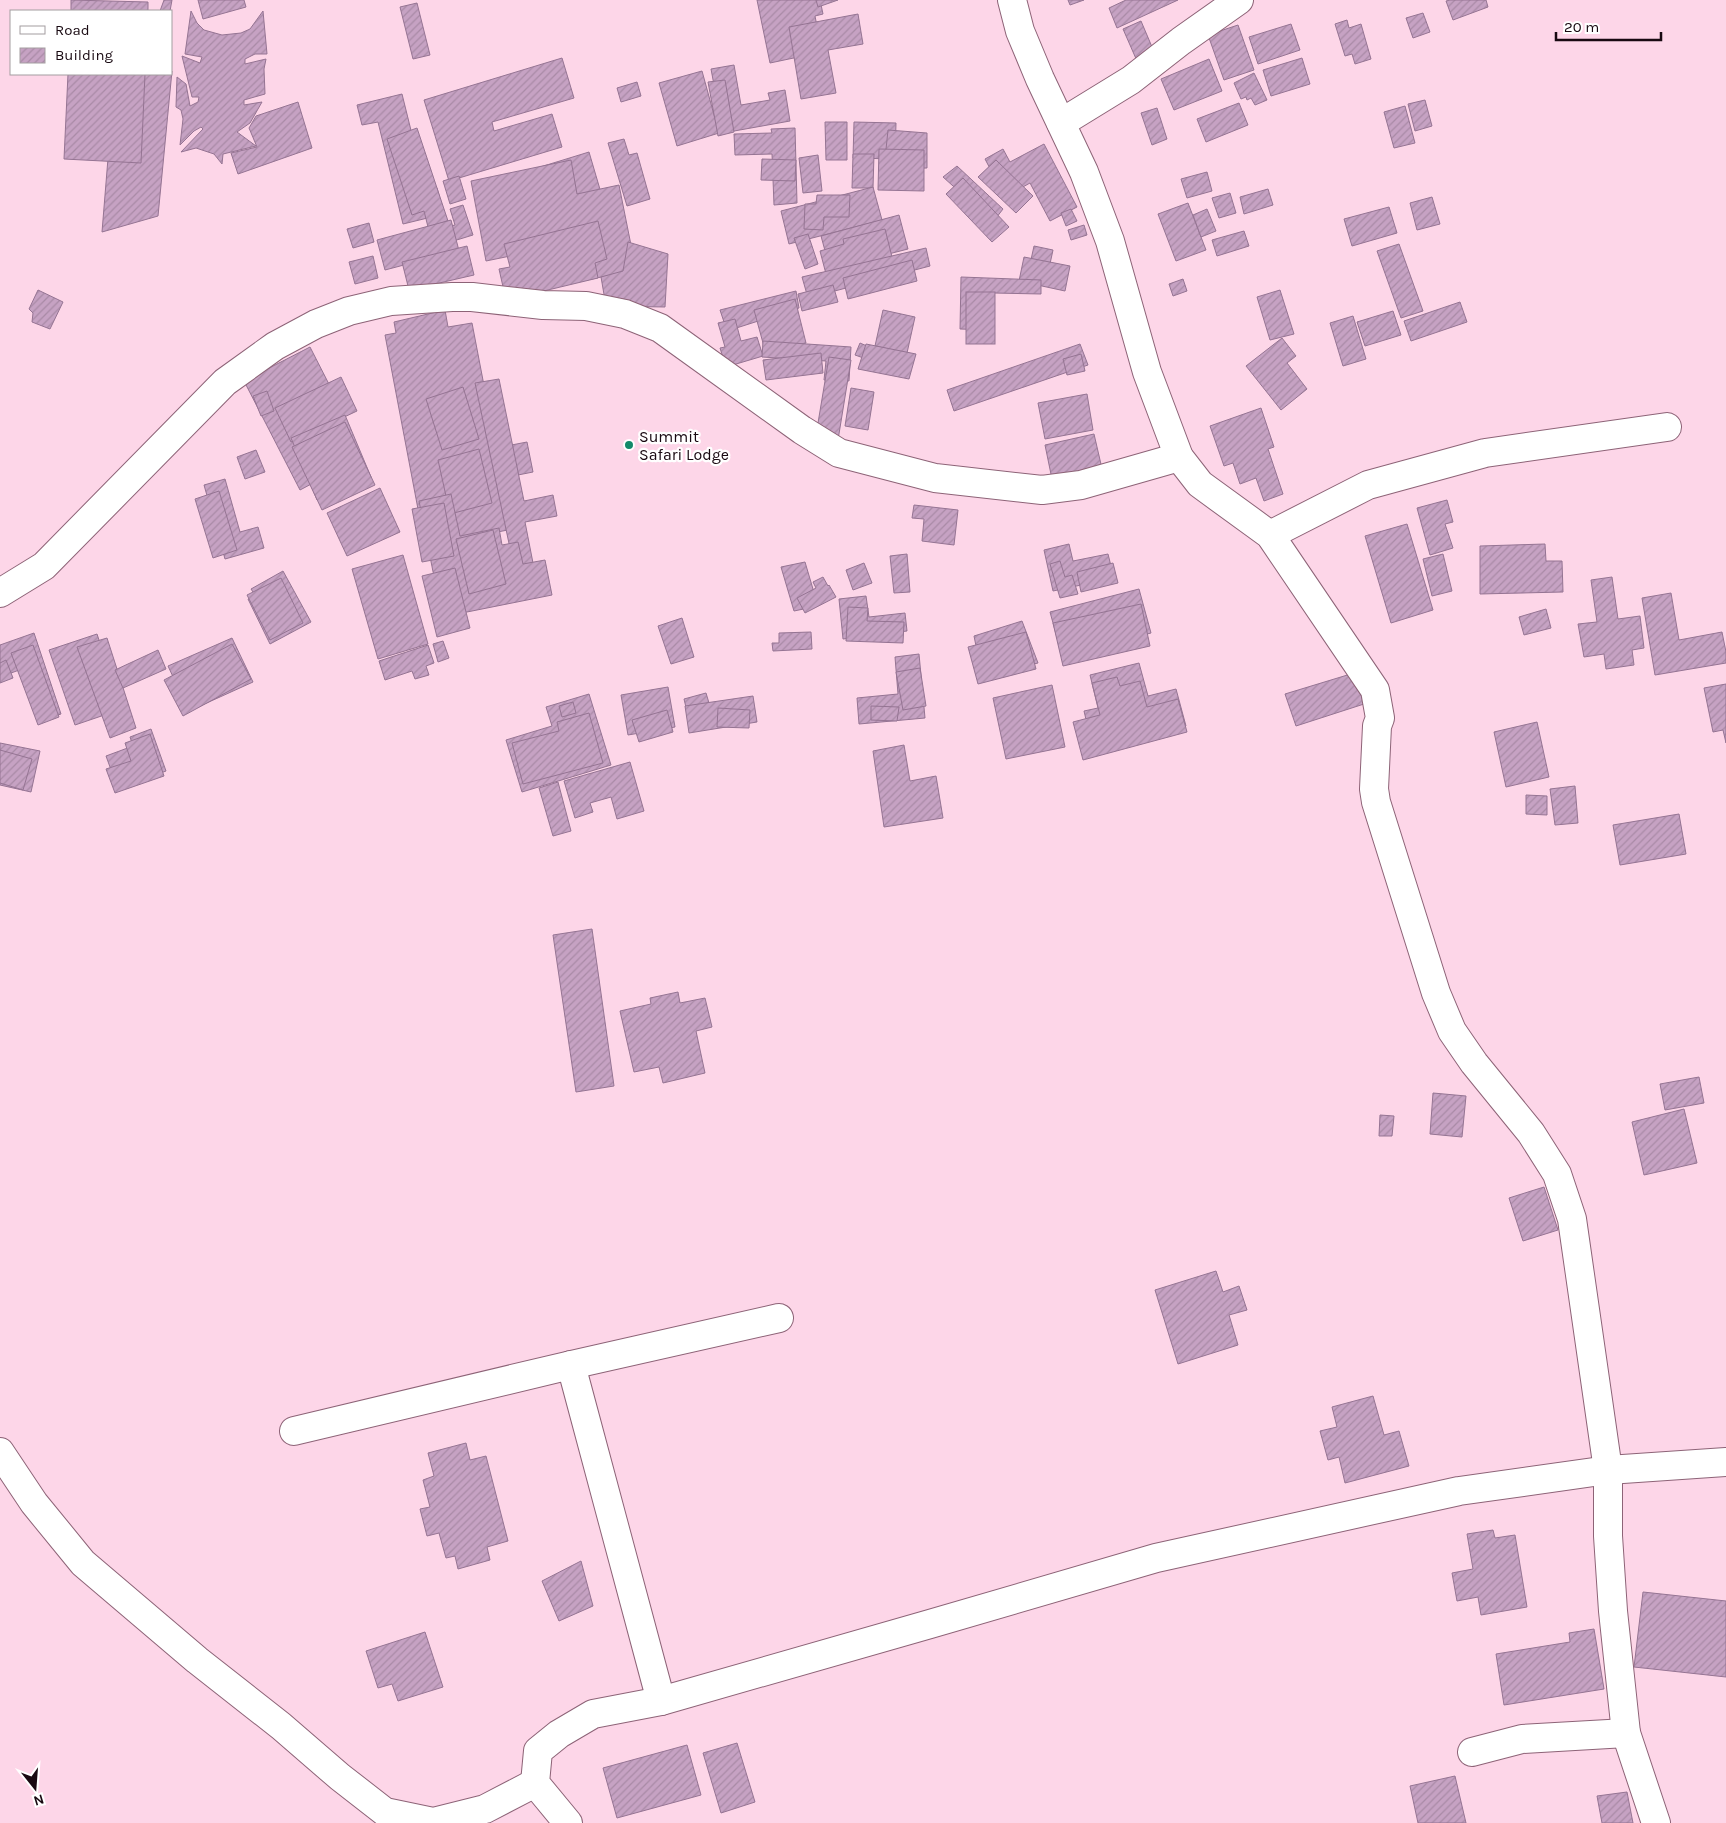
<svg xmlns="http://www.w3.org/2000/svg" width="1726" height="1823" font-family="Karla,sans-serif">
  <defs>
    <pattern id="building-hatch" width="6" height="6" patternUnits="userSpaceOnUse" patternTransform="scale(1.25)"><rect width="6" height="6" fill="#c6a2c3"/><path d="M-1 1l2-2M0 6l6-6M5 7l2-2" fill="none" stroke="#a98aa6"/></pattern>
  </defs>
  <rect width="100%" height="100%" fill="#fdd6e8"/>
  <g fill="url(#building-hatch)" stroke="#957493">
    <path d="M71 0 148 2V11H71Z"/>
    <path d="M164 0H172L170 11H160Z"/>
    <path d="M198 0H244L246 7 203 19Z"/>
    <path d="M757 0H820L823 14 815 16 822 52 770 63Z"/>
    <path d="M816 0H838L818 7Z"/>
    <path d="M1068 0H1084L1070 5Z"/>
    <path d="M1126 0H1178L1117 28 1109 8Z"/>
    <path d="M1450 0H1486L1488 7 1453 20 1446 1Z"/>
    <path d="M417 3 430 55 413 59 400 7Z"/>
    <path d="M191 11 197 23 204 30 222 35 241 33 250 29 263 11 267 54H255L245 59V64L266 59 264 69 265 94 244 100V105L262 102 250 123 237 132 256 146 223 154 222 164 214 154 196 148 181 152 203 129 201 127 194 131 180 145 183 119 181 110 176 107 177 77 186 84 190 106 198 102 199 97H192L182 56 200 63 202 57 185 54Z"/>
    <path d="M1423 13 1430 32 1413 38 1406 18Z"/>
    <path d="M858 14 863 44 828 50 836 93 801 99 789 27Z"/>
    <path d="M1347 20 1349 28 1361 24 1371 59 1355 64 1352 54 1345 56 1335 24Z"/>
    <path d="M1141 21 1155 54 1137 61 1123 29Z"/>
    <path d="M1291 24 1300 50 1258 64 1249 37Z"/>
    <path d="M1238 25 1254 70 1224 80 1208 35Z"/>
    <path d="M562 58 574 98 492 122 494 131 552 114 562 147 449 181 424 100Z"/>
    <path d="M1302 58 1310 84 1271 96 1263 70Z"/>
    <path d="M1209 59 1222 91 1174 110 1161 79Z"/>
    <path d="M734 65 741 105 770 100 768 93 785 90 790 121 723 133 711 69Z"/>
    <path d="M171 71H172L158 216 102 232 109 146 125 142 130 129 128 116 126 111 117 105 106 104V74H171Z"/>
    <path d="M702 71 719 133 677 146 659 83Z"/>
    <path d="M1254 73 1267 100 1255 105 1251 98 1247 100 1246 97 1241 99 1234 83Z"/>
    <path d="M68 74H145L141 163 64 159Z"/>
    <path d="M725 80 734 132 718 136 708 82Z"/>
    <path d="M637 82 641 96 621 102 617 88Z"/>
    <path d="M402 94 426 191 437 188 444 214 403 224 378 122 362 125 357 105Z"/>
    <path d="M1425 100 1432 126 1415 131 1408 104Z"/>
    <path d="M298 102 312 148 238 174 231 153 257 147 249 128 256 116Z"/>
    <path d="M1239 103 1248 125 1206 142 1197 119Z"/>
    <path d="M1405 106 1415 143 1394 148 1384 112Z"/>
    <path d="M1157 108 1167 139 1152 145 1141 113Z"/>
    <path d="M825 122H847V160H826Z"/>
    <path d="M854 122 896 123 895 159 853 158Z"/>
    <path d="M417 128 448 221 428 227 424 211 412 215 387 139Z"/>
    <path d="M795 128 797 203 774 205 772 154 735 155 734 134 772 133 771 129Z"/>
    <path d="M888 130 927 133V168L884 169Z"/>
    <path d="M624 139 629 155 637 153 650 199 627 206 608 143Z"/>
    <path d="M1044 144 1077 207 1050 221 1030 183 1005 197 985 159 1003 149 1010 162Z"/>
    <path d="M879 149 924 150V191L878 190Z"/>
    <path d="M589 152 604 203 513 231 498 180Z"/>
    <path d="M853 154H874L873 188H852Z"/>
    <path d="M818 155 822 191 803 193 799 158Z"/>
    <path d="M762 159 796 160 795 181 761 180Z"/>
    <path d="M571 160 577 194 619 185 636 270 572 283 564 245 486 261 471 181Z"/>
    <path d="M996 160 1033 196 1016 213 978 177Z"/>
    <path d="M957 166 1003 209 993 222 943 177Z"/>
    <path d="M1207 172 1212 191 1187 198 1181 179Z"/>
    <path d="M459 176 466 199 450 204 443 181Z"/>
    <path d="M963 178 1009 227 992 242 946 194Z"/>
    <path d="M873 187 882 220 789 244 781 211Z"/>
    <path d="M1268 189 1273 205 1244 214 1240 197Z"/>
    <path d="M1230 193 1236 213 1219 218 1212 198Z"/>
    <path d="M817 195H850L849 217H824L823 230 804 229 805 204H816Z"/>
    <path d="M1432 197 1440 224 1417 230 1410 203Z"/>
    <path d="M1188 203 1206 250 1176 261 1158 214Z"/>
    <path d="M463 205 473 235 437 246 432 231 455 225 450 209Z"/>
    <path d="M1389 207 1397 233 1352 246 1344 219Z"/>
    <path d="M1071 209 1077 221 1066 226 1061 213Z"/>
    <path d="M1207 209 1216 231 1201 237 1193 215Z"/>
    <path d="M899 215 908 249 830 269 821 236Z"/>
    <path d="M451 220 463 266 443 271 438 256 385 270 377 240Z"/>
    <path d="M598 221 607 259 595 263 598 278 506 300 499 269 510 267 504 244Z"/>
    <path d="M369 223 374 242 353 248 347 229Z"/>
    <path d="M1084 225 1087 235 1071 240 1068 230Z"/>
    <path d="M885 229 892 257 826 274 820 251 844 244 843 239Z"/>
    <path d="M1244 231 1249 246 1217 256 1212 240Z"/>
    <path d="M808 234 818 264 805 269 794 238Z"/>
    <path d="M628 242 668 254 665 307 606 306 601 277 623 271Z"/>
    <path d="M1399 244 1423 311 1401 318 1377 251Z"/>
    <path d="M467 246 474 275 409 290 402 262Z"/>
    <path d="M1034 246 1053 250 1048 273 1029 269Z"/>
    <path d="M926 248 930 266 808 298 802 277Z"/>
    <path d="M373 256 378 278 355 284 349 262Z"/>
    <path d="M1024 257 1070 266 1065 291 1019 281Z"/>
    <path d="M912 260 917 281 848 299 843 278Z"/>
    <path d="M961 277 1041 280V294L993 293 992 330 960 329Z"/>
    <path d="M1183 279 1187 291 1173 296 1169 284Z"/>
    <path d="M833 285 838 302 802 311 798 294Z"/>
    <path d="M38 290 63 302 50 329 32 322 33 313 29 309Z"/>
    <path d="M1280 290 1294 334 1270 340 1257 297Z"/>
    <path d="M796 291 799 308 727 331 720 310Z"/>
    <rect x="966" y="292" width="29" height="52"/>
    <path d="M795 299 806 343 766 354 754 310Z"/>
    <path d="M1460 302 1467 322 1411 341 1404 321Z"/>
    <path d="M445 310 448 327 472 323 496 448 527 442 533 472 503 478 513 529 425 546 385 335 396 333 394 322Z"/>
    <path d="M883 310 915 317 907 353 875 346Z"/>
    <path d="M1393 311 1401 335 1365 346 1357 322Z"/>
    <path d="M1353 316 1366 359 1343 366 1330 323Z"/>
    <path d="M735 319 741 341 757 337 763 356 726 367 720 348 725 347 718 323Z"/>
    <path d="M1282 338 1296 356 1287 363 1307 389 1281 410 1246 366Z"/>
    <path d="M763 341 851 347 849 381 824 380 826 361 762 357Z"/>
    <path d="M860 343 876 350 872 361 855 355Z"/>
    <path d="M866 344 916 354 909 379 858 369Z"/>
    <path d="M1080 344 1088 365 954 411 947 390Z"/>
    <path d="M310 347 334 394 316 404 347 465 300 490 244 381Z"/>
    <path d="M821 353 823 373 766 380 763 360Z"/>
    <path d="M1081 354 1085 371 1067 375 1063 359Z"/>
    <path d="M829 357 851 360 838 440 816 435Z"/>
    <path d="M341 377 357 411 291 442 275 408Z"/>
    <path d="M499 379 524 501 553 495 557 516 525 522 533 563 514 567 475 383Z"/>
    <path d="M463 387 479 439 442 450 426 399Z"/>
    <path d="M851 388 874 392 868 430 845 426Z"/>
    <path d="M267 391 274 411 261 416 253 396Z"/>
    <path d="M1087 394 1093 430 1045 439 1038 403Z"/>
    <path d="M1261 408 1274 447 1268 449 1283 494 1264 501 1256 478 1240 484 1233 463 1224 466 1210 426Z"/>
    <path d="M345 415 371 477 317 500 291 438Z"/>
    <path d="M345 422 375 485 322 510 292 447Z"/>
    <path d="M1094 434 1103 473 1053 484 1045 445Z"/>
    <path d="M479 449 492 503 450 514 438 460Z"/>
    <path d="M256 450 265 472 245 479 237 457Z"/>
    <path d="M225 479 240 532 258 527 264 548 225 559 204 485Z"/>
    <path d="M380 488 400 532 347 556 327 513Z"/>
    <path d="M219 491 237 550 213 558 195 499Z"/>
    <path d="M451 494 460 536 499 528 502 545 518 542 523 564 545 560 552 595 442 617 419 501Z"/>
    <path d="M1447 500 1453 522 1445 524 1453 548 1430 555 1417 508Z"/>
    <path d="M444 503 454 556 422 562 412 509Z"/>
    <path d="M914 505 958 510 954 545 922 541 924 519 912 518Z"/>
    <path d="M1407 524 1433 610 1391 623 1365 536Z"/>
    <path d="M493 530 506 584 469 594 456 539Z"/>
    <path d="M1069 544 1073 561 1108 554 1114 578 1053 591 1044 550Z"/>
    <path d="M1545 544 1546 561H1562L1563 592 1480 594V546Z"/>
    <path d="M907 554 910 592 894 593 890 556Z"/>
    <path d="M1443 554 1452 591 1432 596 1423 559Z"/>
    <path d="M403 555 428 644 378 659 352 569Z"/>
    <path d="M1060 561 1065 577 1072 575 1078 594 1060 598 1050 564Z"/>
    <path d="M805 562 818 606 794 611 781 567Z"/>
    <path d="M864 563 872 583 853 590 846 570Z"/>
    <path d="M1113 563 1118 583 1081 592 1077 572Z"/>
    <path d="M455 568 470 628 437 637 422 576Z"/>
    <path d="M283 571 311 622 270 644 248 599 255 595 251 589Z"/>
    <path d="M823 577 828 586 829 585 836 597 805 613 797 598 816 588 813 582Z"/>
    <path d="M1612 577 1618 619 1640 616 1644 648 1632 650 1634 665 1606 669 1604 654 1584 657 1578 624 1597 622 1591 580Z"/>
    <path d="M281 578 303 623 270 640 247 595Z"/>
    <path d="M1139 589 1151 633 1062 656 1050 612Z"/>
    <path d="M1671 593 1679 640 1722 632 1726 652V663L1655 675 1642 598Z"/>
    <path d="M866 596 869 617 905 613 907 631 843 639 839 599Z"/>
    <path d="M1141 604 1150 646 1063 666 1053 623Z"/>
    <path d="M848 607 868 608 867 621 904 622 903 643 846 641Z"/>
    <path d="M1546 609 1551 628 1524 635 1519 617Z"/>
    <path d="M682 618 694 657 671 664 658 626Z"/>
    <path d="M1022 621 1038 663 982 676 974 636Z"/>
    <path d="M811 632 812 649 773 651 772 643H779V633Z"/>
    <path d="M1026 632 1036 669 978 684 968 647Z"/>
    <path d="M34 633 61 714 40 721 22 669 0 677V645Z"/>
    <path d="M97 634 122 709 75 725 49 650Z"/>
    <path d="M107 638 136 728 110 738 77 647Z"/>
    <path d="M232 638 253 682 189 711 168 666Z"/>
    <path d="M443 641 449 658 438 662 433 644Z"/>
    <path d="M232 644 251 679 183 716 164 680Z"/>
    <path d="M33 645 59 717 38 725 11 653Z"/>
    <path d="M428 645 434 663 426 666 429 675 415 679 412 671 385 680 379 661Z"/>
    <path d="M158 650 166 669 123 688 115 670Z"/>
    <path d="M919 654 925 718 859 724 857 698 898 694 895 657Z"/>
    <path d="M6 660 13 678 0 683V663Z"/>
    <path d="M1139 663 1148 696 1176 689 1186 726 1093 749 1084 711 1098 708 1090 675Z"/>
    <path d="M920 668 926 706 903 710 896 672Z"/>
    <path d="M1354 673 1364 704 1296 726 1285 694Z"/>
    <path d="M1117 677 1120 686 1140 681 1147 707 1178 699 1187 732 1083 760 1073 722 1100 715 1092 683Z"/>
    <path d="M1726 684V743L1723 730 1713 732 1704 688Z"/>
    <path d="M1052 685 1065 747 1006 759 993 698Z"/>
    <path d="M668 687 675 727 628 735 621 695Z"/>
    <path d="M706 693 712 713 689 720 684 699Z"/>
    <path d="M589 694 611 765 522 792 506 740 552 726 546 707Z"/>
    <path d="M753 696 757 722 689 733 685 706Z"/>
    <path d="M573 702 576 713 562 717 559 706Z"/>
    <path d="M871 706 899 707 897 721 871 720Z"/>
    <path d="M718 708 750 710 749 728 717 727Z"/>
    <path d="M667 710 673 732 639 742 632 720Z"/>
    <path d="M589 713 603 763 523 784 512 743 559 731 557 722Z"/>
    <path d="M1537 722 1549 777 1506 787 1494 732Z"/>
    <path d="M151 729 166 771 118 789 106 756 133 746 130 737Z"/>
    <path d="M150 734 164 776 115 793 106 769 131 761 125 743Z"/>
    <path d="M0 743 40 751 31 792 0 785Z"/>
    <path d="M904 745 910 781 936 776 943 818 884 827 873 751Z"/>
    <path d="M0 750 32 759 23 790 0 783Z"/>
    <path d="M630 762 644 811 617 819 611 797 590 803 593 812 575 818 564 781Z"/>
    <path d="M558 782 571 831 553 836 539 788Z"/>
    <path d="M1575 786 1578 823 1555 825 1550 789Z"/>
    <path d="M1526 795 1547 796V815L1526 814Z"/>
    <path d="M1679 814 1686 854 1620 865 1613 825Z"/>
    <path d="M592 929 614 1086 576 1092 553 935Z"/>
    <path d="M678 992 680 1003 705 998 712 1027 696 1031 705 1073 663 1083 659 1067 634 1072 620 1011 651 1004 650 998Z"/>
    <path d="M1699 1077 1704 1103 1665 1110 1660 1084Z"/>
    <path d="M1433 1093 1466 1096 1462 1137 1430 1134Z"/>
    <path d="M1684 1109 1697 1163 1644 1175 1632 1122Z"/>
    <path d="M1380 1115 1394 1116 1392 1136H1379Z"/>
    <path d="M1544 1187 1558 1230 1523 1241 1509 1198Z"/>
    <path d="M1216 1271 1223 1292 1239 1286 1247 1310 1229 1315 1238 1345 1178 1364 1155 1290Z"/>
    <path d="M1373 1396 1384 1435 1399 1431 1409 1466 1345 1483 1339 1457 1328 1460 1320 1431 1337 1427 1332 1407Z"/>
    <path d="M466 1443 470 1460 486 1456 508 1541 487 1547 490 1560 458 1569 455 1556 446 1558 439 1533 427 1536 420 1509 430 1507 423 1480 434 1476 428 1453Z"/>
    <path d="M1493 1530 1495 1538 1515 1535 1527 1607 1481 1615 1478 1597 1457 1601 1452 1573 1473 1569 1467 1534Z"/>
    <path d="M581 1561 593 1606 559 1621 542 1581Z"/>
    <path d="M1643 1592 1726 1601V1677L1634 1667Z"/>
    <path d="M1594 1629 1604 1689 1504 1705 1496 1654 1570 1642 1569 1633Z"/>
    <path d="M425 1632 443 1687 398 1701 392 1684 378 1688 366 1651Z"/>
    <path d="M737 1743 755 1802 721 1813 703 1753Z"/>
    <path d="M687 1745 701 1795 617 1818 603 1768Z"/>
    <path d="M1455 1776 1466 1823H1418L1410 1786Z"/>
    <path d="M1627 1792 1633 1823H1602L1597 1796Z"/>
  </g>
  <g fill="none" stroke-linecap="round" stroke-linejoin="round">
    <g stroke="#8d6377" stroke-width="30">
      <g id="street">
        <path d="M1012 0 1020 31 1040 79 1084 172 1110 241 1147 372 1179 457 1200 484 1270 535 1375 690 1380 718 1377 726 1374 789 1376 802 1436 993 1452 1031 1474 1063 1531 1133 1557 1174 1572 1219 1608 1470V1536L1613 1611 1626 1733 1656 1823"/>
        <path d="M1061 123 1131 80 1181 41 1239 0"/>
        <path d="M1270 535 1368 485 1485 453 1667 427"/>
        <path d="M0 593 44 566 225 382 275 346 316 324 349 311 391 301 452 297H472L543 305 586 306 625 314 660 328 802 430 839 453 935 478 1042 490 1081 485 1179 457"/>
        <path d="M571 1365 661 1701"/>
        <path d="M294 1431 571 1365 779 1318"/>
        <path d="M0 1452 34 1503 83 1563 197 1660 281 1726 340 1777 385 1812 433 1822 485 1809 535 1783"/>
        <path d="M1472 1752 1522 1739 1626 1733"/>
        <path d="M568 1823 535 1783 538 1751 559 1734 593 1714 661 1701 930 1624 1156 1558 1459 1491 1608 1470 1726 1462"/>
      </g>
    </g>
    <use href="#street" stroke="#fff" stroke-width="28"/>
  </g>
  <circle fill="#14896a" stroke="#fff" stroke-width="2" cx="629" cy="445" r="5"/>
  <g text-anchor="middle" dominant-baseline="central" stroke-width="4.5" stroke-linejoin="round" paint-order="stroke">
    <g font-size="16" fill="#180911" stroke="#fff" text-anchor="start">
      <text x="639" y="436">Summit<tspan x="639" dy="18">Safari Lodge</tspan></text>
    </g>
  </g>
  <rect x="10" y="10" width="162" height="65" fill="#ffffff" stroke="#a39da0"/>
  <rect x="20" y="26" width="25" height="8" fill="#ffffff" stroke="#a39da0"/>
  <text x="55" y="35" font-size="15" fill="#180911">Road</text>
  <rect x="20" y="48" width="25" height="15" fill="url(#building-hatch)" stroke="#a39da0"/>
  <text x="55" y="60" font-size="15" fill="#180911">Building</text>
  <g transform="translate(35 1788) rotate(163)" stroke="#ffffff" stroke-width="4" paint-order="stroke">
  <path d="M0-4L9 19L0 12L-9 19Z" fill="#180911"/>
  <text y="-8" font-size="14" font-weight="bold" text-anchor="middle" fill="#180911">N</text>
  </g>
  <path d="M1556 32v8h105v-8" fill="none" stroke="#180911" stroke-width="2.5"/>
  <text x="1564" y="32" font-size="15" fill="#180911" stroke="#ffffff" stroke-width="4" paint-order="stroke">20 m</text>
</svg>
